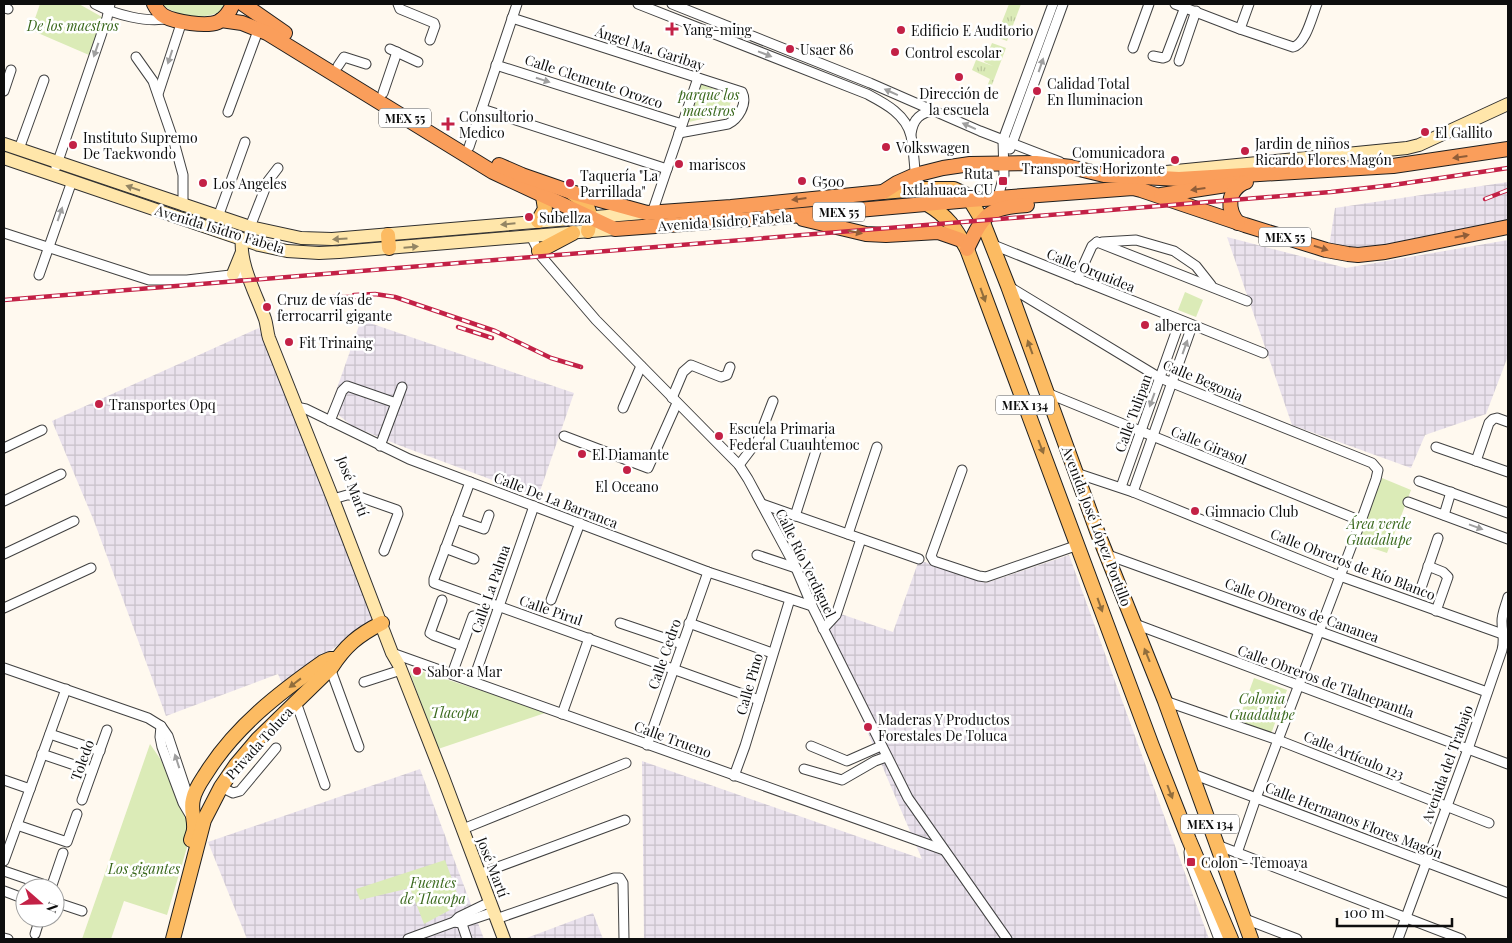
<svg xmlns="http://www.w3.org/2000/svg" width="1512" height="943" font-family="'Playfair Display',serif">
  <defs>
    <pattern id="industrial-grid" width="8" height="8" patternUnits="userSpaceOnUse" patternTransform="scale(1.25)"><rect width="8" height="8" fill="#eae2ed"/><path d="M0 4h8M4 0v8" fill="none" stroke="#c8c1ca"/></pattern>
    <pattern id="grass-tufts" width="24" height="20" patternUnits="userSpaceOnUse" patternTransform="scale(1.25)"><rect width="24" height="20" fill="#dbebb7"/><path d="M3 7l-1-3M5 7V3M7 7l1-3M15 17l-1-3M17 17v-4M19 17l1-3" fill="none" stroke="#bbc89c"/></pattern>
  </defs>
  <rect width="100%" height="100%" fill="#fff9ef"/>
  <g fill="url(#industrial-grid)">
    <path d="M1508 182V222L1366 253 1329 247 1335 208Z"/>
    <path d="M1227 237 1346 268 1508 240V356L1486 414 1425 435 1411 468 1292 425Z"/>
    <path d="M361 320 574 393 538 497 401 446 352 426 330 408Z"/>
    <path d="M259 328 373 619 283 686 278 674 166 716 94 521 52 421Z"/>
    <path d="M1069 555 1209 939H644L642 761 922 859 820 621 835 622 841 614 893 632 919 560 986 583Z"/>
    <path d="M420 769 484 939H247L208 842Z"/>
    <path d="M593 913 603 939H524Z"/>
  </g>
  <g fill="url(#grass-tufts)">
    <path d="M1009 4H1021L1007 41 996 37Z"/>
    <path d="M992 43 1006 48 987 98 984 94 990 79 972 70 976 60 993 66 984 62Z"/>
  </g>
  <g fill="#dbebb7">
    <path d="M40 4H79L102 17 89 55 31 30Z"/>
    <path d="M162 4H227L220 12C202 20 177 17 162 4Z"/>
    <path d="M701 84 733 96 727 113 689 122 693 100Z"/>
    <path d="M1185 292 1203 300 1196 317 1178 310Z"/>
    <path d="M1382 478 1411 490 1387 553 1357 543Z"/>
    <path d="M411 668 548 712 438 749 410 673Z"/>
    <path d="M1254 678 1287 690 1271 734 1238 722Z"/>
    <path d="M150 744 161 760 193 827 167 915 124 901 111 939H82Z"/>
    <path d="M445 860 461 904 424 924 410 888 360 900 356 889Z"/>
  </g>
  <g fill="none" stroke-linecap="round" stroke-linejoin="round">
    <g stroke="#414141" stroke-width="11">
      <g id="minor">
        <path d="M95 4C113 14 149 24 169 18"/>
        <path d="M398 4 400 9 434 23 435 26 430 40"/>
        <path d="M638 4 867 94C884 103 906 114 911 136 914 150 914 165 916 179"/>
        <path d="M672 4 870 83 980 131 1060 162"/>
        <path d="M1175 4 1240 29"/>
        <path d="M1249 4 1240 29 1293 47C1306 44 1312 16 1317 4"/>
        <path d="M4 8 8 9"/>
        <path d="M512 18 742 92C748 104 738 119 728 124L679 133"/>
        <path d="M1133 48 1149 4"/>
        <path d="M390 49 418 62"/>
        <path d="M1153 56 1163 58 1166 57 1185 7"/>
        <path d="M136 57 153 81 174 142 183 175V206"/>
        <path d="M1179 61 1196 11"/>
        <path d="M496 65 682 124"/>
        <path d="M338 66 344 57 366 64"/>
        <path d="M4 91 11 70"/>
        <path d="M383 93 397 52"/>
        <path d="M158 94 182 21"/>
        <path d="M482 109 667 169"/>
        <path d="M228 112 259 28"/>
        <path d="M911 134C913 119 920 112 935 111"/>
        <path d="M469 147 517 4"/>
        <path d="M19 149 44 80"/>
        <path d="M1010 149 1063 4"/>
        <path d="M56 167 107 18 110 4"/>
        <path d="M997 201 1004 175 1003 140 1053 4"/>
        <path d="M652 213 698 78"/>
        <path d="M218 217 245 142"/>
        <path d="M250 227 268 181 278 168"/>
        <path d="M4 233 149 280H187L248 273"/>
        <path d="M531 236 541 256 596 320 739 465 748 479 796 568 812 606 908 798 1007 939"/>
        <path d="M1097 242 1247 301"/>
        <path d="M1102 242 1136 240 1174 251 1196 266 1211 285"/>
        <path d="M991 244 1263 353"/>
        <path d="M39 275 72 181"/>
        <path d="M1077 279 1092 246 1097 242"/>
        <path d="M1008 286 1160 378 1372 463 1378 470 1376 479 1361 521 1256 798 1237 853"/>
        <path d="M1047 393 1361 521"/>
        <path d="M672 398 683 372 691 365 721 377 727 375 730 367"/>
        <path d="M296 407 306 409 409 459 708 572 812 606"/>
        <path d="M623 408 641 366"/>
        <path d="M330 421 342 391 347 386 396 403"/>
        <path d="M564 436 648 468 677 403"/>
        <path d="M380 446 402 387"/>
        <path d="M1436 447 1508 472"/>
        <path d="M4 448 42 430"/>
        <path d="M1476 461 1489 423 1493 419 1497 418 1508 422"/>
        <path d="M739 465 758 440 773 401"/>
        <path d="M962 470 931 556 934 561 979 576 986 577 1078 545"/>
        <path d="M1076 473 1133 492 1340 576 1508 636"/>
        <path d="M1419 481 1508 513"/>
        <path d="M470 482 434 579V583L759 700"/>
        <path d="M1121 487 1180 321"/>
        <path d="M1133 492 1192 326"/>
        <path d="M333 499 347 495H354L397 510 398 514 384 551"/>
        <path d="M4 501 61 474"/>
        <path d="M1408 502 1508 539"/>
        <path d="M762 504 919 559"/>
        <path d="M1444 515 1451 492"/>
        <path d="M795 516 823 429"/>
        <path d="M456 519 484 529 489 515"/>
        <path d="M848 534 877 447"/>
        <path d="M445 548 474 559"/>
        <path d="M4 554 74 521"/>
        <path d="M757 555 796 568"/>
        <path d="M1108 555 1487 692"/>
        <path d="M1428 566 1443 572 1448 577 1436 611"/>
        <path d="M1421 588 1438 538"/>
        <path d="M442 600 430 633 433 635 462 646"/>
        <path d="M551 600 580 523"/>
        <path d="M4 608 91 568"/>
        <path d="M620 623 682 644"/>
        <path d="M689 623 772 653"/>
        <path d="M1135 624 1508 764"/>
        <path d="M823 629 836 615 861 539"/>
        <path d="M392 653 944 850"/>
        <path d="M329 665 359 747"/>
        <path d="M4 668 148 718 161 726 168 736 191 805"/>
        <path d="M452 674 473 616"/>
        <path d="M473 681 534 506"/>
        <path d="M364 682 401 670"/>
        <path d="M1165 701 1278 740 1489 823"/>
        <path d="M296 702 325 785"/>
        <path d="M562 714 589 638"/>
        <path d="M161 726 160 737 162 747 183 803 190 815"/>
        <path d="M50 734 100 751"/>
        <path d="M647 745 708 572"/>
        <path d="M811 746 847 761 881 746"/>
        <path d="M42 754 92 771"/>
        <path d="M804 769 842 780 875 761 886 757"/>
        <path d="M1190 773 1508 893"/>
        <path d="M734 776 745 746 790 599"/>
        <path d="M4 780 30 789"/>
        <path d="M221 787 233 793 240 791 276 748"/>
        <path d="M82 800 107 730"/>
        <path d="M17 825 67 842 77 814"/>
        <path d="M463 829 626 763"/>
        <path d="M1217 845 1461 939"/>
        <path d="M4 861 66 689"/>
        <path d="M4 871 51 887"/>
        <path d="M479 874 625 820"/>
        <path d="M51 888 63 853"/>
        <path d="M4 891 25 899"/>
        <path d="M55 902 82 911"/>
        <path d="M460 918 467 939"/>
        <path d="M496 919 614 878H620L623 883 624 939"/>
        <path d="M1245 919 1297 939"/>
        <path d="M454 922 459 917 490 902"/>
        <path d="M35 934 40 918"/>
        <path d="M4 938 8 939"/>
        <path d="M408 939 454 922 461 923 494 912"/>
        <path d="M1398 939 1468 749 1502 650C1505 638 1502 633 1502 621 1502 613 1506 605 1508 597"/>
      </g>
    </g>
    <g stroke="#414141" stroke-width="13">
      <path id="tertiary" d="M1190 852 1191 862 1220 939"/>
    </g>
    <g stroke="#303030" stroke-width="14">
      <g id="secondary">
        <path d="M4 144 250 227 301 238 332 239 643 213"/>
        <path d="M4 158 259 245 287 251 319 253 339 252 615 229"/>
        <path d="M1156 173 1407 148 1419 145 1508 104"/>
        <path d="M242 239C239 264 257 296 265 319 267 325 267 332 269 338L333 499 392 653 399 665 443 777 504 939"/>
        <path d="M233 274 242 252"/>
      </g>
    </g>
    <g stroke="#1f1f1f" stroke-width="16">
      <g id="primary">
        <path d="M571 192C588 204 593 210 588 231"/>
        <path d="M883 192 918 189H954L965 194 970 200 982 220 1008 286 1097 531 1165 701 1251 939"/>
        <path d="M927 204C949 217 955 228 967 249L1152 746 1189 840 1231 939"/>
        <path d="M538 221 545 209 543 196"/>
        <path d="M388 235 389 248"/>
        <path d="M539 251 573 233"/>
        <path d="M191 840C192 836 194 832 194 829 195 819 190 810 193 799 195 789 202 780 207 772 236 726 279 693 323 662L330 659H336"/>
        <path d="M173 939 204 820 221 787 236 765 258 739 331 668C345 646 358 635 382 623"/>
      </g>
    </g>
    <g stroke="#1f1f1f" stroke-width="16">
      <g id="trunk">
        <path d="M154 4C156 8 159 13 164 16 175 22 206 27 218 22 226 18 230 11 233 4"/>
        <path d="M243 4 285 33"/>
        <path d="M221 20 242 23 267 33 493 172 615 229 791 216 970 200 1133 188 1141 190 1245 225 1326 250 1348 254 1358 255 1385 252 1508 227"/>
        <path d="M499 165 522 175 571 192 647 213 731 207 883 192 897 183 915 175 943 168 970 164 1036 163 1071 167 1104 175 1179 179 1393 166 1508 149"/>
        <path d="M1161 195 1246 182"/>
        <path d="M803 219 866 234 886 235 938 232 961 240"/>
        <path d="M1238 223C1227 210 1227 192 1243 183"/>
        <path d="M967 249C984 214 987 208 1027 205"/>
      </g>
    </g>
    <use href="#minor" stroke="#fff" stroke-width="9"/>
    <use href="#tertiary" stroke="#fff" stroke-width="11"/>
    <use href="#secondary" stroke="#ffe6aa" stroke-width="12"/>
    <use href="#primary" stroke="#fcbb62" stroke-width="14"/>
    <use href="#trunk" stroke="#fa9e5b" stroke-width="14"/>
    <g stroke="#c32146" stroke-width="4.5">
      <g id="rail">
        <path d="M1485 199 1508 190"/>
        <path d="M354 295 375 294 395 297 495 331 551 358 581 367"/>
        <path d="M333 297H361"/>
        <path d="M4 300 1331 192 1393 185 1508 168"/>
        <path d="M458 327 492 338"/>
      </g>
    </g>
    <use href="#rail" stroke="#fff" stroke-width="2.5" stroke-dasharray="8" stroke-linecap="butt"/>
  </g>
  <defs><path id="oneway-solid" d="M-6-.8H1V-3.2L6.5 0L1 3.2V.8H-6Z" transform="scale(1.25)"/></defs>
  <g fill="#9f9f9f">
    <use href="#oneway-solid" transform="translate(96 50) rotate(109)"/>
    <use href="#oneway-solid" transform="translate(765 54) rotate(21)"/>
    <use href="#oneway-solid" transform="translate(170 57) rotate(108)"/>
    <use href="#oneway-solid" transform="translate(1041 65) rotate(-71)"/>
    <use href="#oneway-solid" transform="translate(543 80) rotate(18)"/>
    <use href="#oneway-solid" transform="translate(891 92) rotate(-156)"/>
    <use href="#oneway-solid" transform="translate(969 126) rotate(-156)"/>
    <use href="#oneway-solid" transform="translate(60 214) rotate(-71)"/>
    <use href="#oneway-solid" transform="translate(1185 347) rotate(-70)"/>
    <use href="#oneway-solid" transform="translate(1152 400) rotate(110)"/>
    <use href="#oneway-solid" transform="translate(1476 527) rotate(20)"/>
    <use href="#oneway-solid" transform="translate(177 761) rotate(-108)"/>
  </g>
  <g fill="#905d38">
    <use href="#oneway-solid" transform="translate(1460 157) rotate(172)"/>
    <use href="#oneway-solid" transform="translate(1198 189) rotate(172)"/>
    <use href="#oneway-solid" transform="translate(799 199) rotate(173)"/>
    <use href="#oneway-solid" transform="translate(855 232) rotate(12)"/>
    <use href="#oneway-solid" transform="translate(1462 236) rotate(-11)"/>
    <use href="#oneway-solid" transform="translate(1321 248) rotate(17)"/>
  </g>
  <g fill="#938564">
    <use href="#oneway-solid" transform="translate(133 188) rotate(-161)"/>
    <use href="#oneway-solid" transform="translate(508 224) rotate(174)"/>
    <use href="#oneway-solid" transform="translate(340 239) rotate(176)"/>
    <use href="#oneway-solid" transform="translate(411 247) rotate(-5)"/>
  </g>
  <g fill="#916d3c">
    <use href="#oneway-solid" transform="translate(983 295) rotate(70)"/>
    <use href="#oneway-solid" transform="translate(1030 347) rotate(-110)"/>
    <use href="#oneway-solid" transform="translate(1041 447) rotate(69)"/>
    <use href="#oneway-solid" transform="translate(1100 605) rotate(70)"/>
    <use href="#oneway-solid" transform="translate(1147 655) rotate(-112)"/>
    <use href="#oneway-solid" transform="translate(295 683) rotate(142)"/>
    <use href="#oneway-solid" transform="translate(1170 792) rotate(69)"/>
  </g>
  <g fill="#c32146" stroke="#fff" stroke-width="2">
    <path d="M669.5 21.5h5v5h5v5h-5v5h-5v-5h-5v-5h5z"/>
    <circle cx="901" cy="30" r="5"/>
    <circle cx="790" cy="49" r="5"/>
    <circle cx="895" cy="52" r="5"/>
    <circle cx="959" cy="77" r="5"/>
    <circle cx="1037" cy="91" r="5"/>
    <path d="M445.5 116.5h5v5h5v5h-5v5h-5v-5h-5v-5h5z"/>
    <circle cx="1425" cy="132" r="5"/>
    <circle cx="73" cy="145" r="5"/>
    <circle cx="886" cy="147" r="5"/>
    <circle cx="1245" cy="151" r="5"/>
    <circle cx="1175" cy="160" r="5"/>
    <circle cx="679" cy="164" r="5"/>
    <circle cx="802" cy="181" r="5"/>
    <rect x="998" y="176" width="10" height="10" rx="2.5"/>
    <circle cx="203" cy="183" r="5"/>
    <circle cx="570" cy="183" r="5"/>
    <circle cx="529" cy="217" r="5"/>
    <circle cx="267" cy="307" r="5"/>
    <circle cx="1145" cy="325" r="5"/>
    <circle cx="289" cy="342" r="5"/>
    <circle cx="99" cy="404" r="5"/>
    <circle cx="719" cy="436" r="5"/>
    <circle cx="582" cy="454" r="5"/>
    <circle cx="627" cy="470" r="5"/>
    <circle cx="1195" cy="511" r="5"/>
    <circle cx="417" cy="671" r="5"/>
    <circle cx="868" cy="727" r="5"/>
    <rect x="1186" y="857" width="10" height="10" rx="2.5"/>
  </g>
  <g text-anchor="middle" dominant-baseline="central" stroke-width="5" stroke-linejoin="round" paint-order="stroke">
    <g fill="#fff" stroke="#565656" stroke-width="1">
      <rect x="379" y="108.5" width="52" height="19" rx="4"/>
      <rect x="813" y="202.5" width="52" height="19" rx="4"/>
      <rect x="1259" y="227.5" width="52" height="19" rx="4"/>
      <rect x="996" y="395.5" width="58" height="19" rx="4"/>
      <rect x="1181" y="814.5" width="58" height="19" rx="4"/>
    </g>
    <g font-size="12" font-weight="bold" fill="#0e0e0e">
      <text x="405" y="118">MEX 55</text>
      <text x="839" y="212">MEX 55</text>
      <text x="1285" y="237">MEX 55</text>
      <text x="1025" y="405">MEX 134</text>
      <text x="1210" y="824">MEX 134</text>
    </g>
    <g font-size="14" font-style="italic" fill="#39681c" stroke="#fff">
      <text x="73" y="25">De los maestros</text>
      <text x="709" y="94">parque los<tspan x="709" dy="16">maestros</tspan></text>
      <text x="1379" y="523">Área verde<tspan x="1379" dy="16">Guadalupe</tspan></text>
      <text x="1262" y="698">Colonia<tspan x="1262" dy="16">Guadalupe</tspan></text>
      <text x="455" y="712">Tlacopa</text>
      <text x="144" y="868">Los gigantes</text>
      <text x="433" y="882">Fuentes<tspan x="433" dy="16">de Tlacopa</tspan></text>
    </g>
    <g font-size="14" fill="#0e0e0e" stroke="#fff" text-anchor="start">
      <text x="683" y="29">Yang-ming</text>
      <text x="911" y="30">Edificio E Auditorio</text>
      <text x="800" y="49">Usaer 86</text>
      <text x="905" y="52">Control escolar</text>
      <text x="1047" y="83">Calidad Total<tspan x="1047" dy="16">En Iluminacion</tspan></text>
      <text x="959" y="93" text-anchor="middle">Dirección de<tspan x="959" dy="16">la escuela</tspan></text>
      <text x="459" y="116">Consultorio<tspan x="459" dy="16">Medico</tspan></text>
      <text x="1435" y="132">El Gallito</text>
      <text x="83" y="137">Instituto Supremo<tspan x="83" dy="16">De Taekwondo</tspan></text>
      <text x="1255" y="143">Jardin de niños<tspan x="1255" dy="16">Ricardo Flores Magón</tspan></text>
      <text x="896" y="147">Volkswagen</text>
      <text x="1165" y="152" text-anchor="end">Comunicadora<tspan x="1165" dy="16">Transportes Horizonte</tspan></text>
      <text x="689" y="164">mariscos</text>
      <text x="993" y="173" text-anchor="end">Ruta<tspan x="993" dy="16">Ixtlahuaca-CU</tspan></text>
      <text x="580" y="175">Taquería "La<tspan x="580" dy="16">Parrillada"</tspan></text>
      <text x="812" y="181">G500</text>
      <text x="213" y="183">Los Angeles</text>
      <text x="539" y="217">Subellza</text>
      <text x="277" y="299">Cruz de vías de<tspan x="277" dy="16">ferrocarril gigante</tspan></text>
      <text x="1155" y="325">alberca</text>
      <text x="299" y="342">Fit Trinaing</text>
      <text x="109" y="404">Transportes Opq</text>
      <text x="729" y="428">Escuela Primaria<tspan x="729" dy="16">Federal Cuauhtemoc</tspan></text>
      <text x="592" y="454">El Diamante</text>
      <text x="627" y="486" text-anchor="middle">El Oceano</text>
      <text x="1205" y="511">Gimnacio Club</text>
      <text x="427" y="671">Sabor a Mar</text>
      <text x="878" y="719">Maderas Y Productos<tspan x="878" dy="16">Forestales De Toluca</tspan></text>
      <text x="1201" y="862">Colon - Temoaya</text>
    </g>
    <g font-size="14" fill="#0e0e0e" stroke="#fff">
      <text transform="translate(650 48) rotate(18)">Ángel Ma. Garibay</text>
      <text transform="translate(594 81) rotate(18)">Calle Clemente Orozco</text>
      <text transform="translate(725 221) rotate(-4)">Avenida Isidro Fabela</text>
      <text transform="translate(220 229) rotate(17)">Avenida Isidro Fabela</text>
      <text transform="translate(1091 270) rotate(22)">Calle Orquidea</text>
      <text transform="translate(1203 380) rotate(23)">Calle Begonia</text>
      <text transform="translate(1133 413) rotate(-70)">Calle Tulipan</text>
      <text transform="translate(1209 445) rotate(22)">Calle Girasol</text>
      <text transform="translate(353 486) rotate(69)">José Martí</text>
      <text transform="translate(556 500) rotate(21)">Calle De La Barranca</text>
      <text transform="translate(1097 526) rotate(69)">Avenida José López Portillo</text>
      <text transform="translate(806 563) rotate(64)">Calle Río Verdiguel</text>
      <text transform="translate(1353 564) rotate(21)">Calle Obreros de Río Blanco</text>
      <text transform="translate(490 589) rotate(-71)">Calle La Palma</text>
      <text transform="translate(551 610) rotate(19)">Calle Pirul</text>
      <text transform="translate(1302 610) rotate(20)">Calle Obreros de Cananea</text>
      <text transform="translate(664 654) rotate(-71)">Calle Cedro</text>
      <text transform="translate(1326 681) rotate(20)">Calle Obreros de Tlalnepantla</text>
      <text transform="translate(749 684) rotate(-74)">Calle Pino</text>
      <text transform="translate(673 739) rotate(20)">Calle Trueno</text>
      <text transform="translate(259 743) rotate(-48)">Privada Toluca</text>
      <text transform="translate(1354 755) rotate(22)">Calle Artículo 123</text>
      <text transform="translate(82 760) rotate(-70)">Toledo</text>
      <text transform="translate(1447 764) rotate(-70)">Avenida del Trabajo</text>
      <text transform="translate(1354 820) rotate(21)">Calle Hermanos Flores Magón</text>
      <text transform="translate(493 867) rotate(69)">José Martí</text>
    </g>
  </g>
  <rect width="1512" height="943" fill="none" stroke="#0e0e0e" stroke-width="10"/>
  <g transform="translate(40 903) rotate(110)"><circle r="24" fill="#ffffff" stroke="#9f9f9f"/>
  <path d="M0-4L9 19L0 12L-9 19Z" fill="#c32146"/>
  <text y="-8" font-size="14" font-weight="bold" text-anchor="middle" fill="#0e0e0e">N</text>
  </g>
  <path d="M1337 918v8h115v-8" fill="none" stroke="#0e0e0e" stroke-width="2.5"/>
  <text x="1344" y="918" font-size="15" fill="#0e0e0e" stroke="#ffffff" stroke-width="4" paint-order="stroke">100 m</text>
</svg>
